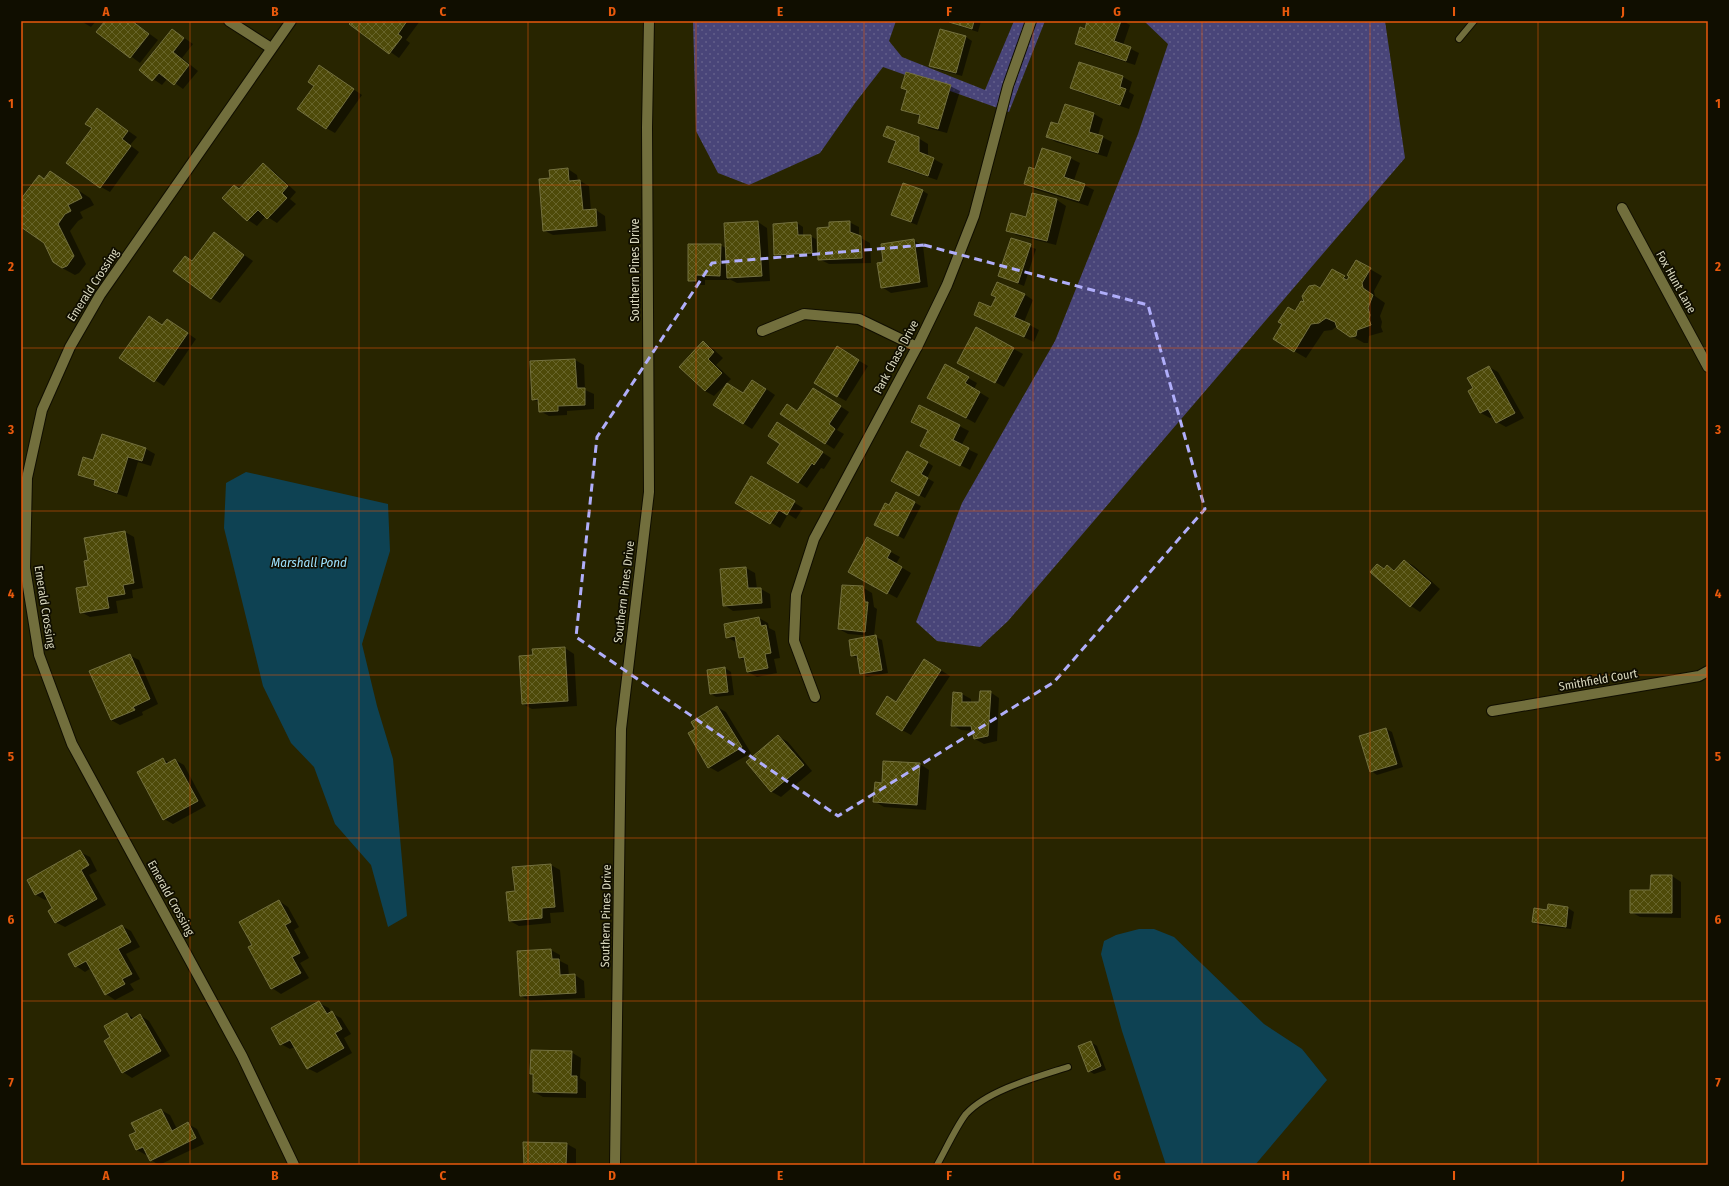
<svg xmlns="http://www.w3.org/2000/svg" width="1729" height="1186" font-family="'Fira Sans Condensed',sans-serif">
  <defs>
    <pattern id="green-dots" width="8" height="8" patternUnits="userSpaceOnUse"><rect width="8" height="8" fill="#494579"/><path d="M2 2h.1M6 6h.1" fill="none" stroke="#635f8a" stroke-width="1.8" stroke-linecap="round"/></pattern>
    <pattern id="building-cross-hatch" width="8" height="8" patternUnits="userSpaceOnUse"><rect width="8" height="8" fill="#4e4a09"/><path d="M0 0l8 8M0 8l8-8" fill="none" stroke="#67642b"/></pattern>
  </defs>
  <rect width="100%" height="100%" fill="#282500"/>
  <g fill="url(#green-dots)">
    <path d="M693 21H896L889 41 902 57 985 90 1014 21H1045L1009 112 883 67 855 103 820 153 749 185 718 173 696 131Z"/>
    <path d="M1144 21H1385L1405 158 1008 621 980 647 937 641 916 622 962 503 1055 341 1138 134 1168 44Z"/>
  </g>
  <g fill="#0e4253">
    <path d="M246 472 388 504 390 551 362 644 377 706 393 759 407 916 388 927 371 865 335 824 314 767 291 743 263 686 224 528 226 483Z"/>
    <path d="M1139 929H1154L1174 937 1264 1024 1302 1049 1327 1080 1255 1165H1166L1122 1031 1101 954 1104 941 1116 935Z"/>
  </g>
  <g fill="#0007">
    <path d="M81 21H96L91 27Z"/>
    <path d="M106 21H138L136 24 158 40 140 63 98 32Z"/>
    <path d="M353 21H420L406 40 410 43 399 58 351 24Z"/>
    <path d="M951 21H981L978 32 956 25Z"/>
    <path d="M1088 21H1123L1130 25 1123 45 1139 53 1135 65 1085 49 1076 43 1085 30Z"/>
    <path d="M173 30 193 44 182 58 198 71 183 89 168 78 162 85 140 70Z"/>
    <path d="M941 30 966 37 972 41 962 76 936 69 930 65Z"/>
    <path d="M1080 63 1123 77 1132 82 1129 92 1134 95 1129 109 1081 93 1071 88Z"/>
    <path d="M319 66 362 95 335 133 326 128 315 85Z"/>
    <path d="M950 86 960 91 947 133 928 128 919 122 921 117 902 109 908 91 902 87Z"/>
    <path d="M1065 105 1094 114 1103 119 1098 135 1112 142 1107 157 1056 142 1047 137 1059 126Z"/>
    <path d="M97 109 137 137 130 145 139 152 110 192 101 187 93 128Z"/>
    <path d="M884 136 918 138 928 144V156L943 164 937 180 898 167 889 161 896 142Z"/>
    <path d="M1070 158 1080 163 1074 180 1094 190 1088 206 1034 189 1025 183 1036 170Z"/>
    <path d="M263 164 272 170 296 192 290 199 296 204 277 223 266 216 257 226 248 220 223 197 234 186 240 189Z"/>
    <path d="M568 169 577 175 578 181H580L589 186 591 211 596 210 605 216 606 231 553 235 543 230 551 179Z"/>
    <path d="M50 172 90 198 94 205 80 212 83 218 78 221 70 231 86 264 79 273 75 275 62 268 45 243 21 225V201L39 176 45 179Z"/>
    <path d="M923 191 928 194 917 225 892 215Z"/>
    <path d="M1032 194 1057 200 1066 206 1056 245 1016 235 1007 230 1027 218Z"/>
    <path d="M758 222 767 228 770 281 737 283 729 279V280H705V285H698L689 280 720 245 726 248 725 224Z"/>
    <path d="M849 222 859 227V237L870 243 871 263 829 264 819 259 830 228Z"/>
    <path d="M797 223 803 227V236H810L816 239 817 256 781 257 775 254Z"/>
    <path d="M214 234 253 261 220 303 211 298 193 261Z"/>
    <path d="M1011 239 1036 249 1024 286 999 276Z"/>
    <path d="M913 240 923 246 928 287 891 293 882 287Z"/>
    <path d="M1356 261 1382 276 1374 291 1375 296 1385 303 1380 316 1382 322 1381 327 1383 332 1369 336 1368 343H1364L1337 328V326L1332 330 1324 331 1306 358 1294 351 1295 313 1320 289 1332 271 1348 279Z"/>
    <path d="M1024 294 1033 300 1024 322 1039 330 1034 342 975 315Z"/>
    <path d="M176 325 196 339 164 386 121 358 163 326Z"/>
    <path d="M703 342 712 348 723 358 716 365 731 379 714 396 705 391 680 367Z"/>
    <path d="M1014 349 1023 354 1004 387 968 367Z"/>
    <path d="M846 353 868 366 846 401 837 396Z"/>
    <path d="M575 360 584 365 585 390 594 394V409L567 411V415L549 416 540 411V403L533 399Z"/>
    <path d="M1489 367 1498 372 1524 418 1506 427 1497 422 1494 416 1490 418 1481 413 1474 389Z"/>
    <path d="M968 378 977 383 974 389 989 398 975 423 937 402Z"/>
    <path d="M762 386 775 395 752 429 714 405Z"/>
    <path d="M822 394 849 412 837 430 844 434 834 449 825 443 787 405 798 411Z"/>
    <path d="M920 406 969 431 961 446 978 454 970 470 930 450 929 430Z"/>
    <path d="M778 423 831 458 824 469 821 468 807 488 798 482 782 444Z"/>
    <path d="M146 449 155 454 151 466 138 462 127 497 104 490 95 485 96 482 79 474 94 461Z"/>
    <path d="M927 462 933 466 927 478 934 482 925 498 898 484Z"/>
    <path d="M752 477 803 508 796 519 788 514 780 528 737 502Z"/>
    <path d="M897 493 921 506 904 539 881 527Z"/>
    <path d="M125 532 134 537 143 588 132 590 133 598 116 601 118 613 90 617 81 612 89 587V561Z"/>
    <path d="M867 539 900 557 896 564 911 573 897 598 849 572Z"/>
    <path d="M1405 561 1414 566 1440 589 1420 612 1411 606 1372 572 1377 565 1385 569 1388 566 1396 571Z"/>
    <path d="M746 568 755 573 757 589H761L770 594 771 608 733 611 724 605 721 570Z"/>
    <path d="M862 587 872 593 874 607 877 609 874 636 882 640 888 673 867 677 861 673 858 659 852 655 872 636 848 634 839 629Z"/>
    <path d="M759 618 768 623 769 628 775 631 780 658 774 659 777 673 757 677 748 672 746 661 740 658 737 643 727 637Z"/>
    <path d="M565 648 574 654 577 706 532 709 523 704 534 656Z"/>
    <path d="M129 655 139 660 158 704 142 712 143 715 120 725 111 720Z"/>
    <path d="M925 660 950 676 911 735 902 730 888 697 897 703Z"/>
    <path d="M725 668 731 672 734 695 716 697 711 694Z"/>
    <path d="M990 692 999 698 997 741 984 744 975 739 973 731 961 730 952 725 962 694 971 699V703L980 704Z"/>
    <path d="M717 707 726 712 751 753 718 772 709 767 696 730Z"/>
    <path d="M1386 729 1392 732 1403 767 1377 775 1371 771Z"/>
    <path d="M778 736 788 742 812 771 781 797 772 792 747 762Z"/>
    <path d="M163 759 170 763 175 760 184 765 206 806 173 824 164 819Z"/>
    <path d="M884 762 920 764 929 770 926 810 884 807 874 801 883 784Z"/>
    <path d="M80 852 90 857 97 871 89 875 106 905 65 927 55 922 54 909 48 898 45 900 36 895Z"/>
    <path d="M551 865 560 870 564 912 550 913 551 923 519 926 510 921 516 892 513 868Z"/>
    <path d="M1672 876 1681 882V918L1640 917 1631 912 1651 891Z"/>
    <path d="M279 901 288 907 299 927 294 930 309 958 300 963 309 978 281 994 272 988 254 945Z"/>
    <path d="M1549 906 1568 908 1574 912 1571 929 1538 925 1533 921 1548 911Z"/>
    <path d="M122 926 131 931 140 947 126 954 140 979 130 984 134 990 115 1000 106 994 91 968 85 972 76 966Z"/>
    <path d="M551 950 560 955V961L568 965 569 976 575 975 584 981 585 998 530 1001 521 996Z"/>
    <path d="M319 1003 329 1008 331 1013 341 1018 351 1034 344 1038 352 1053 317 1073 307 1068 295 1047 290 1049 281 1044Z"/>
    <path d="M127 1014 135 1019 140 1015 149 1021 170 1056 132 1078 123 1072 112 1037Z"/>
    <path d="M1091 1042 1097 1046 1106 1070 1094 1074 1089 1071Z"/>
    <path d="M571 1052 581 1058 580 1078 586 1082V1098L543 1097 534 1092V1075L531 1074Z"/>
    <path d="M161 1110 170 1115 177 1129 188 1124 197 1129 204 1144 159 1165 151 1160 148 1154 146 1155 137 1150 130 1136 137 1132Z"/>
    <path d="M524 1143 567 1144 576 1149V1165H524Z"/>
  </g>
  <g fill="url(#building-cross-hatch)" stroke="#73703e">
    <path d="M105 21H132L149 34 130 58 96 32Z"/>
    <path d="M352 21H407L398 34 402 37 389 54 349 24Z"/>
    <path d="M950 21H974L972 29 949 22Z"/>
    <path d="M1087 21H1121L1114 41 1131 47 1126 61 1075 44 1080 27 1085 29Z"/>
    <path d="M172 29 184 38 173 52 189 65 174 85 159 73 152 81 139 70Z"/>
    <path d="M940 29 966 36 956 73 929 66Z"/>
    <path d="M1079 62 1123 76 1120 87 1126 89 1120 105 1070 88Z"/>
    <path d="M319 65 354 89 326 129 297 109 314 86 308 82Z"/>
    <path d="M906 72 951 85 938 129 918 123 920 115 901 110 907 90 901 88Z"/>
    <path d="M1065 104 1094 113 1089 132 1103 136 1098 153 1046 137 1051 122 1058 124Z"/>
    <path d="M97 108 128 131 122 139 131 146 100 188 66 163 92 128 85 124Z"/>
    <path d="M887 126 919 137V152L934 158 928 176 888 162 896 141 883 136Z"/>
    <path d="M1042 148 1071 157 1064 177 1085 184 1079 201 1024 184 1029 167 1035 169Z"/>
    <path d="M263 163 288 186 282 193 287 198 267 219 258 210 247 221 222 198 234 185 239 189Z"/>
    <path d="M568 168 569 181 580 180 583 210 596 209 597 226 543 231 539 179 550 178 549 170Z"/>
    <path d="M50 171 78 190 82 198 68 205 71 211 65 214 58 224 74 256 67 266 62 268 53 262 44 243 21 227V199L39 175 44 179Z"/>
    <path d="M903 183 923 190 911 222 891 215Z"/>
    <path d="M1032 193 1057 199 1047 241 1006 231 1011 213 1026 217Z"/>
    <path d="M758 221 762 276 727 278 724 223Z"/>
    <path d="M850 221V232L861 236 862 258 818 260 817 228 829 227V222Z"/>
    <path d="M797 222 798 235H811L812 253 774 255 773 224Z"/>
    <path d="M214 232 244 255 211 299 173 271 185 256 192 261Z"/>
    <path d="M1011 238 1031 244 1018 283 998 276Z"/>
    <path d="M914 239 920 282 881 288 877 263 883 262 881 244Z"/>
    <path d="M688 244H721L720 276 696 275V281H688Z"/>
    <path d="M1356 260 1371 268 1362 283 1363 288 1373 295 1368 308 1370 315 1369 319 1371 325 1357 330 1356 336 1350 337 1337 328 1335 322 1326 318 1319 323 1311 324 1294 352 1273 339 1282 324 1278 322 1288 307 1295 311 1301 301 1304 302 1302 296 1309 286 1315 285 1320 288 1332 269 1345 276 1343 278 1347 280 1349 277 1347 275Z"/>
    <path d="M997 282 1025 294 1014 317 1030 324 1024 337 974 315 979 302 991 307 996 297 991 295Z"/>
    <path d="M149 316 162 325 167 319 188 333 154 382 119 358Z"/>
    <path d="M976 327 1014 348 995 383 957 363Z"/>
    <path d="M703 341 714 352 708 359 722 373 705 391 679 367Z"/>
    <path d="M837 346 859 360 837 397 814 383Z"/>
    <path d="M575 359 577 388H585V405L558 406V411L539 412 538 399 532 400 530 361Z"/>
    <path d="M945 364 969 377 965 383 980 392 966 418 927 398Z"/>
    <path d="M1489 366 1515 413 1496 423 1488 409 1480 413 1468 391 1473 388 1467 378Z"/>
    <path d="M752 380 766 389 743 424 713 405 727 383 743 393Z"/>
    <path d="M813 388 841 406 829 424 835 429 825 444 780 414 787 404 797 411Z"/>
    <path d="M919 405 960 425 953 440 969 448 960 466 920 446 928 430 911 422Z"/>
    <path d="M777 422 823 452 814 465 812 463 798 483 767 463 780 444 768 436Z"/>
    <path d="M102 434 146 448 142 461 128 457 117 493 94 485 95 480 78 475 83 457 93 460Z"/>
    <path d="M907 451 928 462 921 474 928 478 919 496 891 481Z"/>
    <path d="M751 476 795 501 787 515 779 510 770 524 735 503Z"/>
    <path d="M896 492 915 502 898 536 874 525 885 503 889 505Z"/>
    <path d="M125 531 134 583 123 585 125 594 107 597 109 608 80 613 76 588 88 586 84 561 88 560 84 538Z"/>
    <path d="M867 537 891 551 887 558 902 567 887 594 848 572Z"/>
    <path d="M1404 560 1431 583 1410 607 1370 572 1377 564 1384 569 1387 565 1394 571Z"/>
    <path d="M746 567 748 588H761L762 603 723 606 720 569Z"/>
    <path d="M842 585 863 586 865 602H868L865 632 838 629Z"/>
    <path d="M759 617 761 626 766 625 771 653 765 654 768 668 747 672 744 657 739 658 735 636 726 638 724 624Z"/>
    <path d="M876 635 882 670 860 674 857 655 851 656 849 640Z"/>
    <path d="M565 647 568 701 522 704 519 656 533 655 532 649Z"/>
    <path d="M130 654 150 699 133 707 135 710 111 720 89 671Z"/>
    <path d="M924 659 941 670 902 731 876 714 887 696 896 702Z"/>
    <path d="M725 667 728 692 710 694 707 670Z"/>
    <path d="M980 691H991L988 736 974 739 971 726H951L953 692 962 693V702H979Z"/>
    <path d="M717 706 742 747 708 768 688 733 695 729 691 722Z"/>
    <path d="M1386 728 1397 764 1370 772 1359 736Z"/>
    <path d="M778 735 804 765 771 792 746 762Z"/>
    <path d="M163 758 166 764 175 759 198 801 163 820 137 772Z"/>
    <path d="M883 761 920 763 917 805 873 802 875 782 882 783Z"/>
    <path d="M80 850 89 865 81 870 97 899 55 923 48 911 52 908 43 891 35 895 27 880Z"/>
    <path d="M551 864 555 907 542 908V918L509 921 506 892 515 891 512 867Z"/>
    <path d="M1651 875H1672V913H1630V890H1650Z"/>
    <path d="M279 900 291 922 285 925 300 953 292 957 301 973 271 989 248 947 252 945 239 922Z"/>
    <path d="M1548 904 1568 907 1566 927 1532 922 1534 908 1547 910Z"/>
    <path d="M122 925 131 942 118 949 132 974 122 979 125 984 105 995 86 961 75 967 68 954Z"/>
    <path d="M551 949 552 959H559L560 975 575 974 576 993 520 996 517 951Z"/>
    <path d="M319 1001 327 1014 332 1011 342 1029 335 1033 344 1048 307 1069 290 1040 280 1045 271 1028Z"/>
    <path d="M127 1013 131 1020 140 1014 161 1051 122 1073 104 1041 110 1037 104 1026Z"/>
    <path d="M1091 1041 1101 1066 1088 1072 1078 1046Z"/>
    <path d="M531 1050 572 1051 571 1076H577V1093L533 1092V1074H530Z"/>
    <path d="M161 1109 172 1131 188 1122 196 1138 150 1161 143 1147 136 1150 129 1135 136 1132 131 1123Z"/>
    <path d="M523 1142 567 1143 566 1165H524Z"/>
  </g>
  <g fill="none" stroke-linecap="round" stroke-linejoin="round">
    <g stroke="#100e00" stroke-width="8">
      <g id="lane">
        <path d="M1459 39 1474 21"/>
        <path d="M937 1165C945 1151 957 1125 966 1114 988 1090 1037 1077 1068 1067"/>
      </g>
    </g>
    <g stroke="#100e00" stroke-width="12">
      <g id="street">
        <path d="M229 21 271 48"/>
        <path d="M291 21 100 295 70 347 42 410 27 478 25 568 39 655 72 744 242 1056 294 1165"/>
        <path d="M1622 208 1708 367"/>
        <path d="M762 331 804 314 859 319 917 347"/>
        <path d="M815 697 794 641 796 595 814 539 917 347 947 285 974 216 1008 86 1031 21"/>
        <path d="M1492 711 1699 676 1708 671"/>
        <path d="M615 1165 621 729 649 492 647 127 649 21"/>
      </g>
    </g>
    <use href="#lane" stroke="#726f3d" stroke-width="6"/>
    <use href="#street" stroke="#726f3d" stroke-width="10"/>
  </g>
  <path fill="none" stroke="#b0aefa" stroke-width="3" stroke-dasharray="8 5" stroke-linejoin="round" d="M924 245 1148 305 1205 509 1054 682 838 816 576 637 597 437 712 263Z"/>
  <path fill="none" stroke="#e8590c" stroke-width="1" stroke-opacity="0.55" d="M190 21V1165M359 21V1165M528 21V1165M696 21V1165M864 21V1165M1033 21V1165M1202 21V1165M1370 21V1165M1538 21V1165M21 185H1708M21 348H1708M21 511H1708M21 675H1708M21 838H1708M21 1001H1708"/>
  <g text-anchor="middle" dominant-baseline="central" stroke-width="3.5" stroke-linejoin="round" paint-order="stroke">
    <g font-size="12" fill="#dad9bf" stroke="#100e00">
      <text transform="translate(635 270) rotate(-90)">Southern Pines Drive</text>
      <text transform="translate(1676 282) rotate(61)">Fox Hunt Lane</text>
      <text transform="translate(93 285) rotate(-57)">Emerald Crossing</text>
      <text transform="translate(896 357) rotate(-62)">Park Chase Drive</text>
      <text transform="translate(624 592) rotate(-83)">Southern Pines Drive</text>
      <text transform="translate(45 607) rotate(81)">Emerald Crossing</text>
      <text transform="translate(1598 680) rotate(-10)">Smithfield Court</text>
      <text transform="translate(171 898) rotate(61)">Emerald Crossing</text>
      <text transform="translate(606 916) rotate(-89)">Southern Pines Drive</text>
    </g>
    <g font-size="13" font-style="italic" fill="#9ce0fc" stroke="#100e00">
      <text x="309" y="562">Marshall Pond</text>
    </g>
  </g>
  <rect width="1729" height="1186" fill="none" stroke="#100e00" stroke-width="44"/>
  <rect x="22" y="22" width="1685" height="1142" fill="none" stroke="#e8590c" stroke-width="1.5"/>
  <g font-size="13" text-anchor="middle" font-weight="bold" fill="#e8590c">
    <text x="106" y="16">A</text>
    <text x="275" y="16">B</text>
    <text x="443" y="16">C</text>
    <text x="612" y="16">D</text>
    <text x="780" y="16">E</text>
    <text x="949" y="16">F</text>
    <text x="1117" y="16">G</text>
    <text x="1286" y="16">H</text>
    <text x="1454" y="16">I</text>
    <text x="1623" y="16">J</text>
    <text x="11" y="108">1</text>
    <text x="1718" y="108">1</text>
    <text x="11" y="271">2</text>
    <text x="1718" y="271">2</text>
    <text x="11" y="434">3</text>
    <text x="1718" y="434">3</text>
    <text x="11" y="598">4</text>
    <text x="1718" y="598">4</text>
    <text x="11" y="761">5</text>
    <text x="1718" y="761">5</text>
    <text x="11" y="924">6</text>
    <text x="1718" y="924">6</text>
    <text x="11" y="1087">7</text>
    <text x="1718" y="1087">7</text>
    <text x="106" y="1180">A</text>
    <text x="275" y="1180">B</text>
    <text x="443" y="1180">C</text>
    <text x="612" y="1180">D</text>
    <text x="780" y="1180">E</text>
    <text x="949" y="1180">F</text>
    <text x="1117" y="1180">G</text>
    <text x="1286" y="1180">H</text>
    <text x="1454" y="1180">I</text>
    <text x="1623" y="1180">J</text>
  </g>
</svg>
